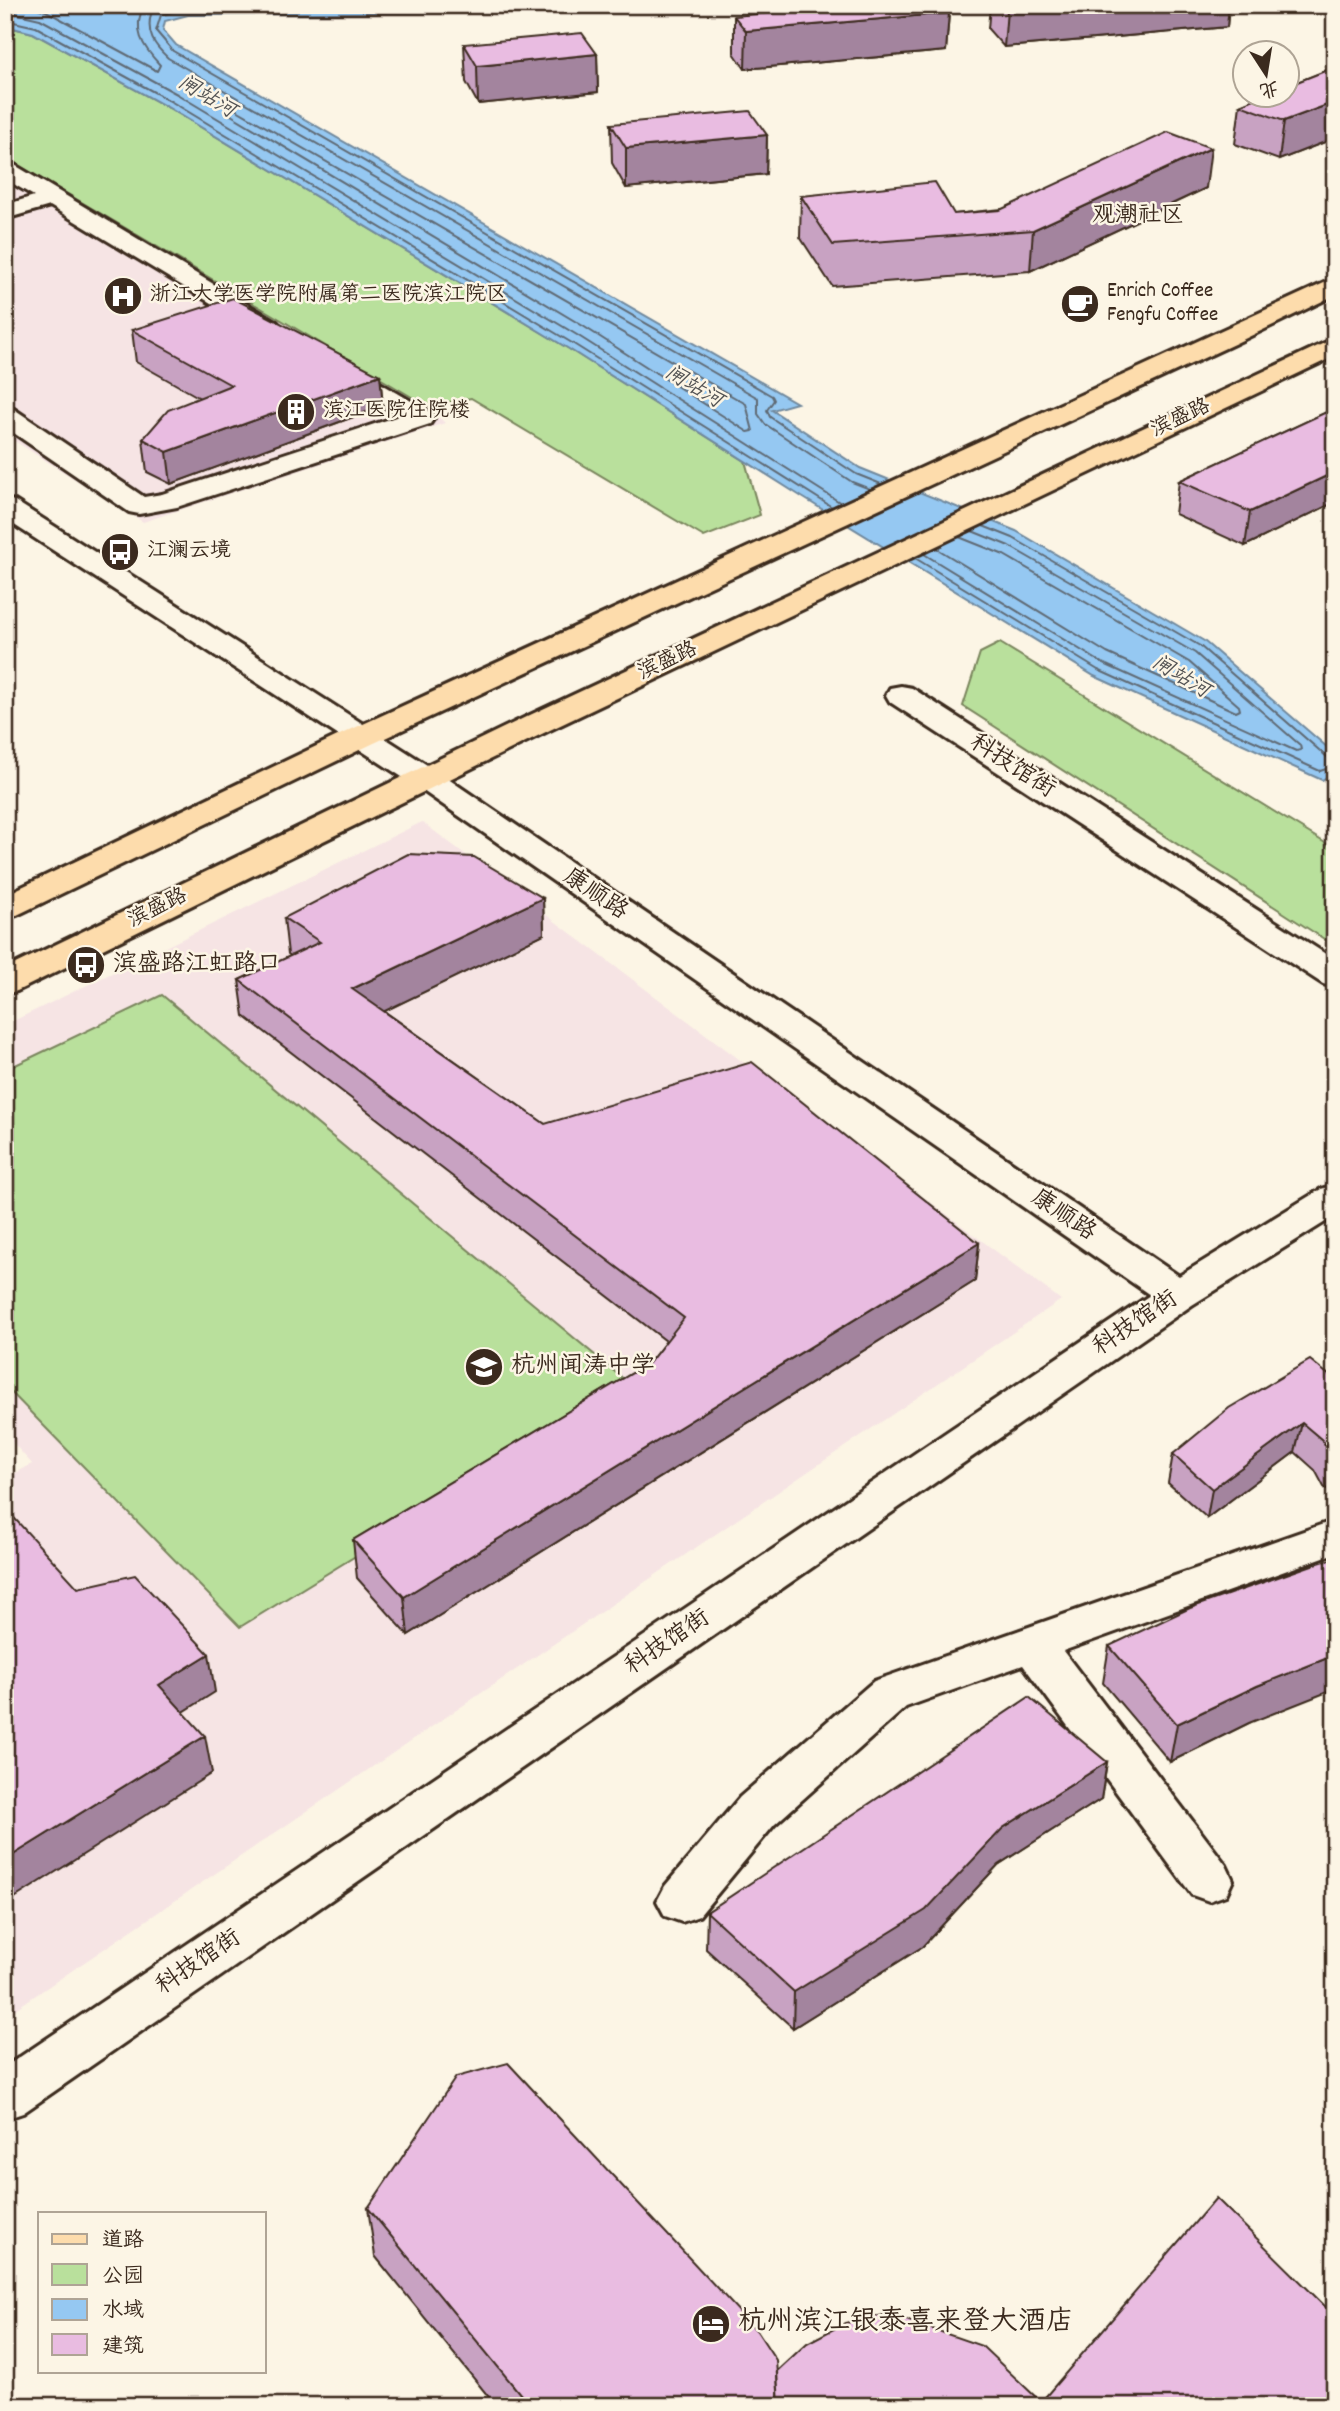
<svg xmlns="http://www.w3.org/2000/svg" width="1340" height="2411" font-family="Dekko,'LXGW WenKai TC',sans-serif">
  <rect width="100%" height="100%" fill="#fcf5e5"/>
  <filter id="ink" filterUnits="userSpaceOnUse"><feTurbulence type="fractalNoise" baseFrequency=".0143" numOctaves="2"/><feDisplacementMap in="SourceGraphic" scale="14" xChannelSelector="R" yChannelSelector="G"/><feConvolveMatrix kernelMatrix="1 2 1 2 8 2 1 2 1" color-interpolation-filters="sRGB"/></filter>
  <g filter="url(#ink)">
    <g fill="#f6e4e4">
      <path d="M5 157 427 406 445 423 143 522 5 435Z"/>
      <path d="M422 822 1061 1300 5 2016V1479L32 1464 5 1434V1025Z"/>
    </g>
    <g fill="#b9e09c" stroke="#7a855d" stroke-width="2">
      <path d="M5 26 33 33 169 108 569 349 745 461 760 515 704 537 471 398 427 406 5 157Z"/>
      <path d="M1000 643 1335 849V946L963 706 980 653Z"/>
      <path d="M162 995 632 1386 240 1627 5 1386V1070Z"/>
    </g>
    <path fill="#95c8f2" stroke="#71899d" stroke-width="2" d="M5 5H684L628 10 188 15 165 21 163 30 176 45 797 403 772 410 860 468 1016 531 1204 641 1335 754V772L1322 780 1094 676 802 497 569 349 169 108 33 33 5 26Z"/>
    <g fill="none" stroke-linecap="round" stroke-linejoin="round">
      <g stroke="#5f6973" stroke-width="2">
        <path d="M29 5 46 11 157 71 160 65C142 46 132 30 144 5"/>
        <path d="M162 5 151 14C146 34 154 45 168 58L758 398V414L765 424 852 482 870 489"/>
        <path d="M495 5 187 8 161 15 156 31 173 51 772 396 774 400 767 410 770 417 856 474 881 484"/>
        <path d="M5 11 40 19 177 94 577 335 841 503"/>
        <path d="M5 20 36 27 172 102 572 343 832 507"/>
        <path d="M235 109 746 404 753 431 748 432 583 326 231 115 230 110Z"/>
        <path d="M983 526 1013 538 1200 646 1327 757 1335 759"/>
        <path d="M936 548 1107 653 1236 712 1240 710 1239 706 1189 662 1004 555 959 537"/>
        <path d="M924 554 1102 663 1296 751 1301 750 1300 745 1195 653 1009 546 972 531"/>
        <path d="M915 558 1098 670 1320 771 1335 766"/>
      </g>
      <g stroke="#3b2a1e" stroke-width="6">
        <g id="minor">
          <path d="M5 162 13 164 277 322 281 327 277 332 268 335 259 332 50 206 5 219V205L34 196 5 179Z"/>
          <path d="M337 360 346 363 430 412 434 418 430 424 177 507 139 514 129 512 5 427V407L14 409 144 497 162 494 399 416 328 373 324 368 328 363Z"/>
          <path d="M5 499 15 501 438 772 1179 1276 1321 1189 1335 1185V1216L1192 1305 23 2113 5 2119V2067L1150 1295 416 786 5 519Z"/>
          <path d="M901 686 912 688 1335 960V987L1323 984 890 702 886 695 890 688Z"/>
          <path d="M1335 1520V1553L1063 1651 1226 1865 1233 1880 1226 1895 1209 1901 1192 1895 1023 1665 906 1707 774 1825 699 1916 682 1922 665 1916 657 1901 665 1886 740 1797 874 1681Z"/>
        </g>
      </g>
      <g stroke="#3b2a1e" stroke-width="6">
        <g id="major">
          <path d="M1335 278V295L1234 344 372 744 17 915 5 918V895L350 730Z"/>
          <path d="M1335 338V356L552 729 17 991 5 994V969L530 715Z"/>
        </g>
      </g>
      <use href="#minor" fill="#fcf5e5" fill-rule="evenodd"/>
      <use href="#major" fill="#fddcac" fill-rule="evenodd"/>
    </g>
    <g fill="#c8a2c2" stroke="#3b2a1e" stroke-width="2">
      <path d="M990 5H1229L1227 27 1004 47 988 29Z"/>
      <path d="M949 13 946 51 745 69 734 53V16Z"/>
      <path d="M464 44 597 54 598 92 478 104 466 82Z"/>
      <path d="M1335 67V138L1279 160 1235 144 1240 105Z"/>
      <path d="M611 124 767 135 766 174 626 188 612 163Z"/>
      <path d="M1206 188 1030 271 832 286 800 237 801 196 954 214Z"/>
      <path d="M132 330 380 375 383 406 171 484 147 472 143 439 200 398 136 362Z"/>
      <path d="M1335 408V502L1245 546 1175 514 1179 481Z"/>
      <path d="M543 898 544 934 384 1011 545 1124 979 1243 975 1281 408 1635 357 1578 353 1540 649 1363 666 1341 244 1016 239 980 291 956 288 954 284 918Z"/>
      <path d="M1335 1380V1494L1324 1487 1315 1470 1295 1452 1207 1518 1168 1483 1173 1454Z"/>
      <path d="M1109 1646 1249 1723 1170 1762 1103 1683Z"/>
      <path d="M1107 1762 1101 1799 998 1865 922 1947 793 2028 706 1949 707 1912Z"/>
      <path d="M368 2208 777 2371 1041 2402 1335 2406H496L375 2256Z"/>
    </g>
    <g fill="#a3849e" stroke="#3b2a1e" stroke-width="2">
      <path d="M1061 5H1229L1227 27 1004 47 1007 10Z"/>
      <path d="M949 13 946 51 745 69 746 31Z"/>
      <path d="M597 54 598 92 478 104 477 66Z"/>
      <path d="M1335 102V138L1279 160 1284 121Z"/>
      <path d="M767 135 766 174 626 188V148Z"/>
      <path d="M1211 148 1206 188 1030 271 1033 230Z"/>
      <path d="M380 375 383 406 171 484 167 452Z"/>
      <path d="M1335 472V502L1245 546 1250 512Z"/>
      <path d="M543 898 544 934 356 1025 352 989Z"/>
      <path d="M979 1243 975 1281 408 1635 404 1597Z"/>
      <path d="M1302 1423 1295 1452 1207 1518 1212 1489Z"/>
      <path d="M209 1654 215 1692 166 1723 159 1685Z"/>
      <path d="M1335 1655V1689L1249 1723 1170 1762 1177 1724 1257 1686Z"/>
      <path d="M205 1736 212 1773 5 1904V1860Z"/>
      <path d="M1107 1762 1101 1799 998 1865 922 1947 793 2028 794 1992 1003 1828Z"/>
    </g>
    <g fill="#e9bce1" stroke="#3b2a1e" stroke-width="2">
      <path d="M854 5H941L949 13 746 31 734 16Z"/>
      <path d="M1003 5H1061L1007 10Z"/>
      <path d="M582 33 597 54 477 66 464 44Z"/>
      <path d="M1335 67V102L1284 121 1240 105 1266 94H1287V86Z"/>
      <path d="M750 111 767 135 626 148 611 124Z"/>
      <path d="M1168 132 1211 148 1033 230 833 245 801 196 935 182 954 214 1000 210Z"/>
      <path d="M233 298 380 375 167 452 143 439 168 410 231 385 132 330Z"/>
      <path d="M1335 408V472L1250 512 1179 481Z"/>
      <path d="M408 854 474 857 543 898 352 989 545 1124 752 1062 979 1243 404 1597 353 1540 649 1363 684 1318 239 980 320 942 284 918Z"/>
      <path d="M1310 1360 1335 1380V1460L1331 1458 1322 1440 1302 1423 1212 1489 1173 1454 1229 1408Z"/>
      <path d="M5 1508 78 1588 135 1575 209 1654 159 1685 205 1736 5 1860Z"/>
      <path d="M1335 1558V1655L1257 1686 1177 1724 1109 1646 1190 1608 1315 1564Z"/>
      <path d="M1029 1697 1107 1762 1003 1828 926 1910 794 1992 707 1912Z"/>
      <path d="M508 2063 757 2331 776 2360 779 2406H530L368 2208 456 2077Z"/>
      <path d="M1216 2198 1335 2316V2406H779L777 2371 807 2343 845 2323 889 2314 982 2346 1041 2402Z"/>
    </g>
  </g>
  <defs>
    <g id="hospital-disc" transform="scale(2.0125)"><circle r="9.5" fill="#3b2a1e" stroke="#fcf5e5"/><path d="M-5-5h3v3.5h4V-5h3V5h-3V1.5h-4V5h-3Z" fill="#fff"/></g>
    <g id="cafe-disc" transform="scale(2.0125)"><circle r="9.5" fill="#3b2a1e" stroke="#fcf5e5"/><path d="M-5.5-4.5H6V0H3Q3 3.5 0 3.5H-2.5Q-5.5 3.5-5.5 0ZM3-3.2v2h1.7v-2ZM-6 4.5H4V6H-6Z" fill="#fff"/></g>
    <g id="building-disc" transform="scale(2.0125)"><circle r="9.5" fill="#3b2a1e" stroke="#fcf5e5"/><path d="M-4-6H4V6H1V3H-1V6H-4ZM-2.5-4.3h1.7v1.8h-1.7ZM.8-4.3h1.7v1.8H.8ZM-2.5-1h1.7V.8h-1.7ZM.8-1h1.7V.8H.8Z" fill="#fff"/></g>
    <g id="bus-disc" transform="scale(2.0125)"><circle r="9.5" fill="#3b2a1e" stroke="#fcf5e5"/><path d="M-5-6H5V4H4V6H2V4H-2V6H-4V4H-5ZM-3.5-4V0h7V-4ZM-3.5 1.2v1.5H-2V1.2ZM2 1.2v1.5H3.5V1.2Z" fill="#fff"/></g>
    <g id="school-disc" transform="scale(2.0125)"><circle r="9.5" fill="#3b2a1e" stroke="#fcf5e5"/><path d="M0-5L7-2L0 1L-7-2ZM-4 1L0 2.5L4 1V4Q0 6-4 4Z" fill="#fff"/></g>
    <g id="hotel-disc" transform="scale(2.0125)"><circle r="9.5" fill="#3b2a1e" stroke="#fcf5e5"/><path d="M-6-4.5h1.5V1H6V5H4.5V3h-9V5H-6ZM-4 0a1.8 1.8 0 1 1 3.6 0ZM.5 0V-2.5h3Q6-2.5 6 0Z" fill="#fff"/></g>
  </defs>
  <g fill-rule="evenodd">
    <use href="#hospital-disc" x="123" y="296"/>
    <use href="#cafe-disc" x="1080" y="304"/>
    <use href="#building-disc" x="296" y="412"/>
    <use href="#bus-disc" x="120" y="552"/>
    <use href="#bus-disc" x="86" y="965"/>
    <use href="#school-disc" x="484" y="1367"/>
    <use href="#hotel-disc" x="711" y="2324"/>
  </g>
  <g text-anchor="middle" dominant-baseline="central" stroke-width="5" stroke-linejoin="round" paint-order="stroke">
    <g font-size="21" font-style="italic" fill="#525253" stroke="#fcf5e5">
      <text transform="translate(206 98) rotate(31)">闸站河</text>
      <text transform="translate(693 388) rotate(31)">闸站河</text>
      <text transform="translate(1180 678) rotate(31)">闸站河</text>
    </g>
    <g font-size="21" fill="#3b2a1e" stroke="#fcf5e5" text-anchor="start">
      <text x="1107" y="292">Enrich Coffee<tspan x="1107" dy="24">Fengfu Coffee</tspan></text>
      <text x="150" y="296">浙江大学医学院附属第二医院滨江院区</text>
      <text x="323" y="412">滨江医院住院楼</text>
      <text x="147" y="552">江澜云境</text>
    </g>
    <g font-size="21" fill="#3b2a1e" stroke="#fcf5e5">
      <text transform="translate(1181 419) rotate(-25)">滨盛路</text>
      <text transform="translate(668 662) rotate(-25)">滨盛路</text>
      <text transform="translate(158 909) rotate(-26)">滨盛路</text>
    </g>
    <g font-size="23" fill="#3b2a1e" stroke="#fcf5e5">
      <text x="1138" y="216">观潮社区</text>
    </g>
    <g font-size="24" fill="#3b2a1e" stroke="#fcf5e5">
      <text transform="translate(1012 767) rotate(33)">科技馆街</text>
      <text transform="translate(595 895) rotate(34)">康顺路</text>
      <text transform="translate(1063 1216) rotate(34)">康顺路</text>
      <text transform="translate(1136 1324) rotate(-34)">科技馆街</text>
      <text transform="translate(668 1643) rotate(-34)">科技馆街</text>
      <text transform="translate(199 1963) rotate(-34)">科技馆街</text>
    </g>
    <g font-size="24" fill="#3b2a1e" stroke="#fcf5e5" text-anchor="start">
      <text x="113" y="965">滨盛路江虹路口</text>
      <text x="511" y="1367">杭州闻涛中学</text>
    </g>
    <g font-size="28" fill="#3b2a1e" stroke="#fcf5e5" text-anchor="start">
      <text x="738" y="2324">杭州滨江银泰喜来登大酒店</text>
    </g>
  </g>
  <rect width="1340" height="2411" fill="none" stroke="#fcf5e5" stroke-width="28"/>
  <rect x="14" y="14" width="1312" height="2383" fill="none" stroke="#3b2a1e" stroke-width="2.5" filter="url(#ink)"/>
  <rect x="38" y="2212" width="228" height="161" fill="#fcf5e5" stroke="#afa495" stroke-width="2"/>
  <rect x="52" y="2234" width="35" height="10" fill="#fddcac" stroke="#afa495" stroke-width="2"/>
  <text x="102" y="2246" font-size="21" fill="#3b2a1e">道路</text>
  <rect x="52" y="2264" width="35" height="21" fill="#b9e09c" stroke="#afa495" stroke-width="2"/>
  <text x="102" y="2282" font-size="21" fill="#3b2a1e">公园</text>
  <rect x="52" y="2299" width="35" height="21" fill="#95c8f2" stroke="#afa495" stroke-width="2"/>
  <text x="102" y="2316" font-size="21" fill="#3b2a1e">水域</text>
  <rect x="52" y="2334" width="35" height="21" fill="#e9bce1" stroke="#afa495" stroke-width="2"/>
  <text x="102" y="2352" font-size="21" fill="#3b2a1e">建筑</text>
  <g transform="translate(1266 74) rotate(168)"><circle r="33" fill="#fcf5e5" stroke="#afa495" stroke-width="2"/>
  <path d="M0-5L12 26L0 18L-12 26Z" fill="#3b2a1e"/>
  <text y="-10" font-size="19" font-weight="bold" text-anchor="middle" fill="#3b2a1e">北</text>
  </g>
</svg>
